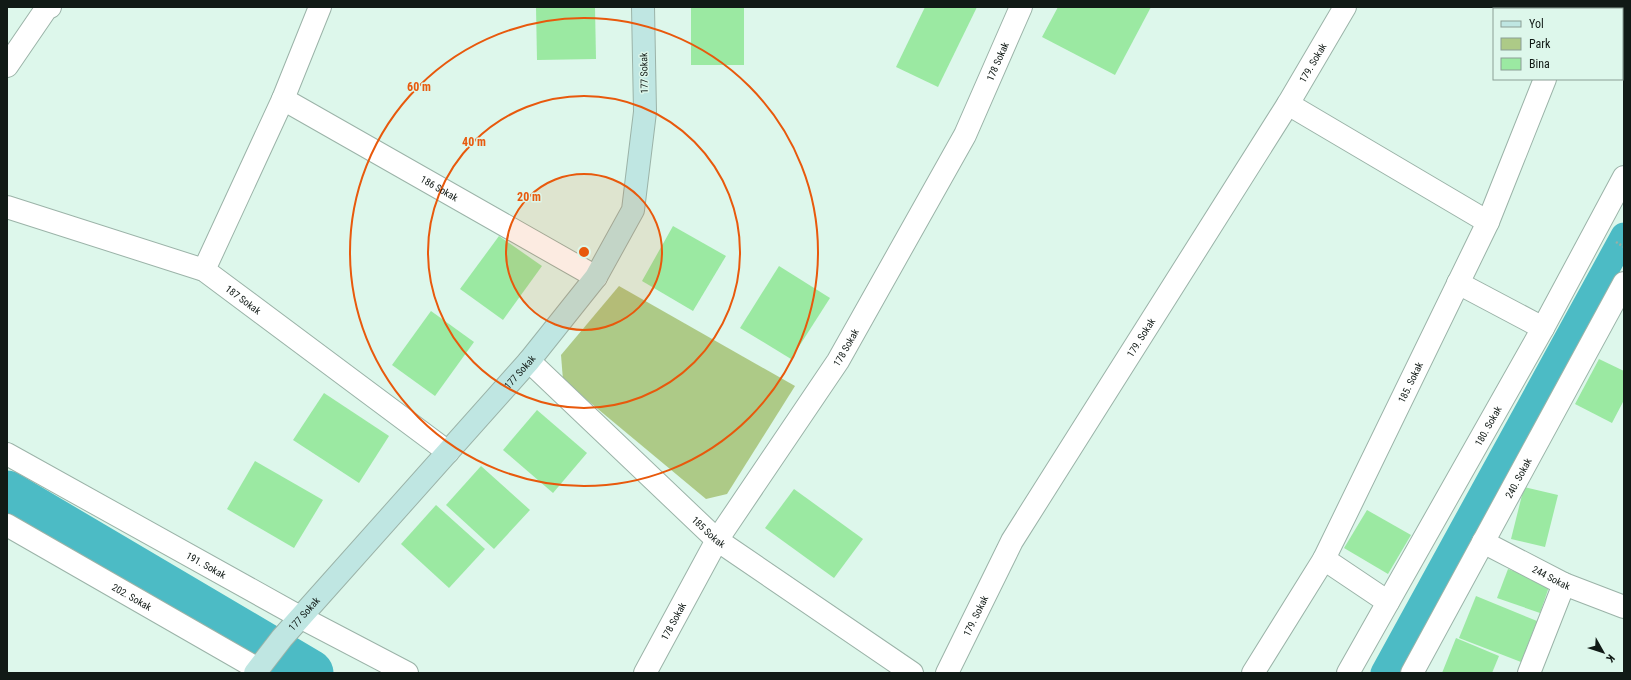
<svg xmlns="http://www.w3.org/2000/svg" width="1631" height="680" font-family="'Roboto Condensed',sans-serif">
  <rect width="100%" height="100%" fill="#ddf7eb"/>
  <path fill="#adca87" d="M619 286 795 386 727 494 706 499 563 380 561 355Z"/>
  <g fill="none" stroke-linecap="round" stroke-linejoin="round">
    <path stroke="#4cbbc5" stroke-width="27" d="M1384 673 1624 236"/>
    <path stroke="#4cbbc5" stroke-width="47" d="M7 494 310 673"/>
  </g>
  <g fill="#9be9a2">
    <path d="M536 7H595L596 59 537 60Z"/>
    <rect x="691" y="7" width="53" height="58"/>
    <path d="M925 7H977L938 87 896 67Z"/>
    <path d="M1058 7H1151L1115 75 1042 37Z"/>
    <path d="M673 226 726 256 693 311 642 281Z"/>
    <path d="M499 236 542 266 503 320 460 289Z"/>
    <path d="M779 266 830 298 791 359 740 328Z"/>
    <path d="M431 311 474 342 435 396 392 365Z"/>
    <path d="M1599 359 1624 371V400L1612 423 1575 404Z"/>
    <path d="M324 393 389 436 359 483 293 440Z"/>
    <path d="M537 410 587 453 553 493 503 450Z"/>
    <path d="M255 461 323 500 294 548 227 509Z"/>
    <path d="M481 466 530 510 494 549 446 505Z"/>
    <path d="M1524 487 1558 495 1545 547 1511 539Z"/>
    <path d="M794 489 863 539 834 578 765 528Z"/>
    <path d="M436 505 485 549 449 588 401 544Z"/>
    <path d="M1367 510 1411 535 1388 574 1344 548Z"/>
    <path d="M1508 569 1550 584 1540 613 1497 598Z"/>
    <path d="M1476 596 1537 621 1521 662 1459 638Z"/>
    <path d="M1456 638 1499 656 1492 673H1442Z"/>
  </g>
  <g fill="none" stroke-linecap="round" stroke-linejoin="round">
    <g stroke="#9bb3a8" stroke-width="24">
      <g id="street">
        <path d="M1573 9V7"/>
        <path d="M7 66 46 9 50 7"/>
        <path id="s1" d="M283 99 596 277"/>
        <path d="M1288 104 1488 222"/>
        <path id="s2" d="M7 207 204 270 448 452"/>
        <path d="M204 270 283 99 320 7"/>
        <path d="M1458 283 1543 328"/>
        <path id="s3" d="M529 361 717 540 912 673"/>
        <path id="s4" d="M7 454 300 617 407 673"/>
        <path id="s5" d="M7 525 258 669"/>
        <path id="s6" d="M1483 542 1564 584 1624 607"/>
        <path d="M1324 559 1388 602"/>
        <path id="s7" d="M645 673 717 540 838 361 965 135 1021 7"/>
        <path id="s8" d="M947 673 1012 541 1288 104 1345 7"/>
        <path id="s9" d="M1253 673 1324 559 1488 222 1545 79"/>
        <path id="s10" d="M1348 673 1543 328 1624 177"/>
        <path id="s11" d="M1412 673 1624 283"/>
        <path d="M1529 673 1564 584"/>
      </g>
    </g>
    <g stroke="#9bb3a8" stroke-width="24">
      <g id="secondary">
        <path id="s12" d="M255 673 282 638 529 361 596 277 633 210 645 112 643 7"/>
      </g>
    </g>
    <path stroke="#9aaea5" stroke-width="2.5" stroke-dasharray="2 2" stroke-linecap="butt" d="M1616 242 1624 247"/>
    <use href="#street" stroke="#fff" stroke-width="22"/>
    <use href="#secondary" stroke="#bfe6e2" stroke-width="22"/>
  </g>
  <circle cx="584" cy="252" r="78" fill="#e8590c" fill-opacity=".12"/>
  <g fill="none" stroke="#e8590c" stroke-width="2">
    <circle cx="584" cy="252" r="78"/>
    <circle cx="584" cy="252" r="156"/>
    <circle cx="584" cy="252" r="234"/>
  </g>
  <g text-anchor="middle" dominant-baseline="central" stroke-width="3" stroke-linejoin="round" paint-order="stroke">
    <g font-size="10" fill="#111a16" stroke="#ddf7eb">
      <text stroke="none"><textPath href="#s7" startOffset="707">178 Sokak</textPath></text>
      <text stroke="none"><textPath href="#s8" startOffset="712">179. Sokak</textPath></text>
      <text transform="translate(644 73) rotate(-91)">177 Sokak</text>
      <text stroke="none"><textPath href="#s1" startOffset="180">186 Sokak</textPath></text>
      <text stroke="none"><textPath href="#s2" startOffset="256">187 Sokak</textPath></text>
      <text stroke="none"><textPath href="#s8" startOffset="388">179. Sokak</textPath></text>
      <text stroke="none"><textPath href="#s7" startOffset="383">178 Sokak</textPath></text>
      <text stroke="none"><textPath href="#s12" startOffset="401">177 Sokak</textPath></text>
      <text stroke="none"><textPath href="#s9" startOffset="331">185. Sokak</textPath></text>
      <text stroke="none"><textPath href="#s10" startOffset="284">180. Sokak</textPath></text>
      <text stroke="none"><textPath href="#s11" startOffset="222">240. Sokak</textPath></text>
      <text stroke="none"><textPath href="#s3" startOffset="248">185 Sokak</textPath></text>
      <text stroke="none"><textPath href="#s4" startOffset="228">191. Sokak</textPath></text>
      <text stroke="none"><textPath href="#s6" startOffset="77">244 Sokak</textPath></text>
      <text stroke="none"><textPath href="#s5" startOffset="144">202. Sokak</textPath></text>
      <text stroke="none"><textPath href="#s12" startOffset="77">177 Sokak</textPath></text>
      <text stroke="none"><textPath href="#s8" startOffset="64">179. Sokak</textPath></text>
      <text stroke="none"><textPath href="#s7" startOffset="59">178 Sokak</textPath></text>
    </g>
  </g>
  <circle cx="584" cy="252" r="6" fill="#e8590c" stroke="#ddf7eb" stroke-width="2"/>
  <g font-size="12" text-anchor="middle" font-weight="bold" fill="#e8590c" stroke="#ddf7eb" stroke-width="3" stroke-linejoin="round" paint-order="stroke">
    <text x="419" y="91">60 m</text>
    <text x="474" y="146">40 m</text>
    <text x="529" y="201">20 m</text>
  </g>
  <rect width="1631" height="680" fill="none" stroke="#111a16" stroke-width="16"/>
  <rect x="1493" y="8" width="130" height="72" fill="#ddf7eb" stroke="#8b9f96"/>
  <rect x="1501" y="21" width="20" height="6" fill="#bfe6e2" stroke="#8b9f96"/>
  <text x="1529" y="28" font-size="12" fill="#111a16">Yol</text>
  <rect x="1501" y="38" width="20" height="12" fill="#adca87" stroke="#8b9f96"/>
  <text x="1529" y="48" font-size="12" fill="#111a16">Park</text>
  <rect x="1501" y="58" width="20" height="12" fill="#9be9a2" stroke="#8b9f96"/>
  <text x="1529" y="68" font-size="12" fill="#111a16">Bina</text>
  <g transform="translate(1603 652) rotate(129)" stroke="#ddf7eb" stroke-width="3" paint-order="stroke">
  <path d="M0-3L7 15L0 10L-7 15Z" fill="#111a16"/>
  <text y="-6" font-size="11" font-weight="bold" text-anchor="middle" fill="#111a16">K</text>
  </g>
</svg>
